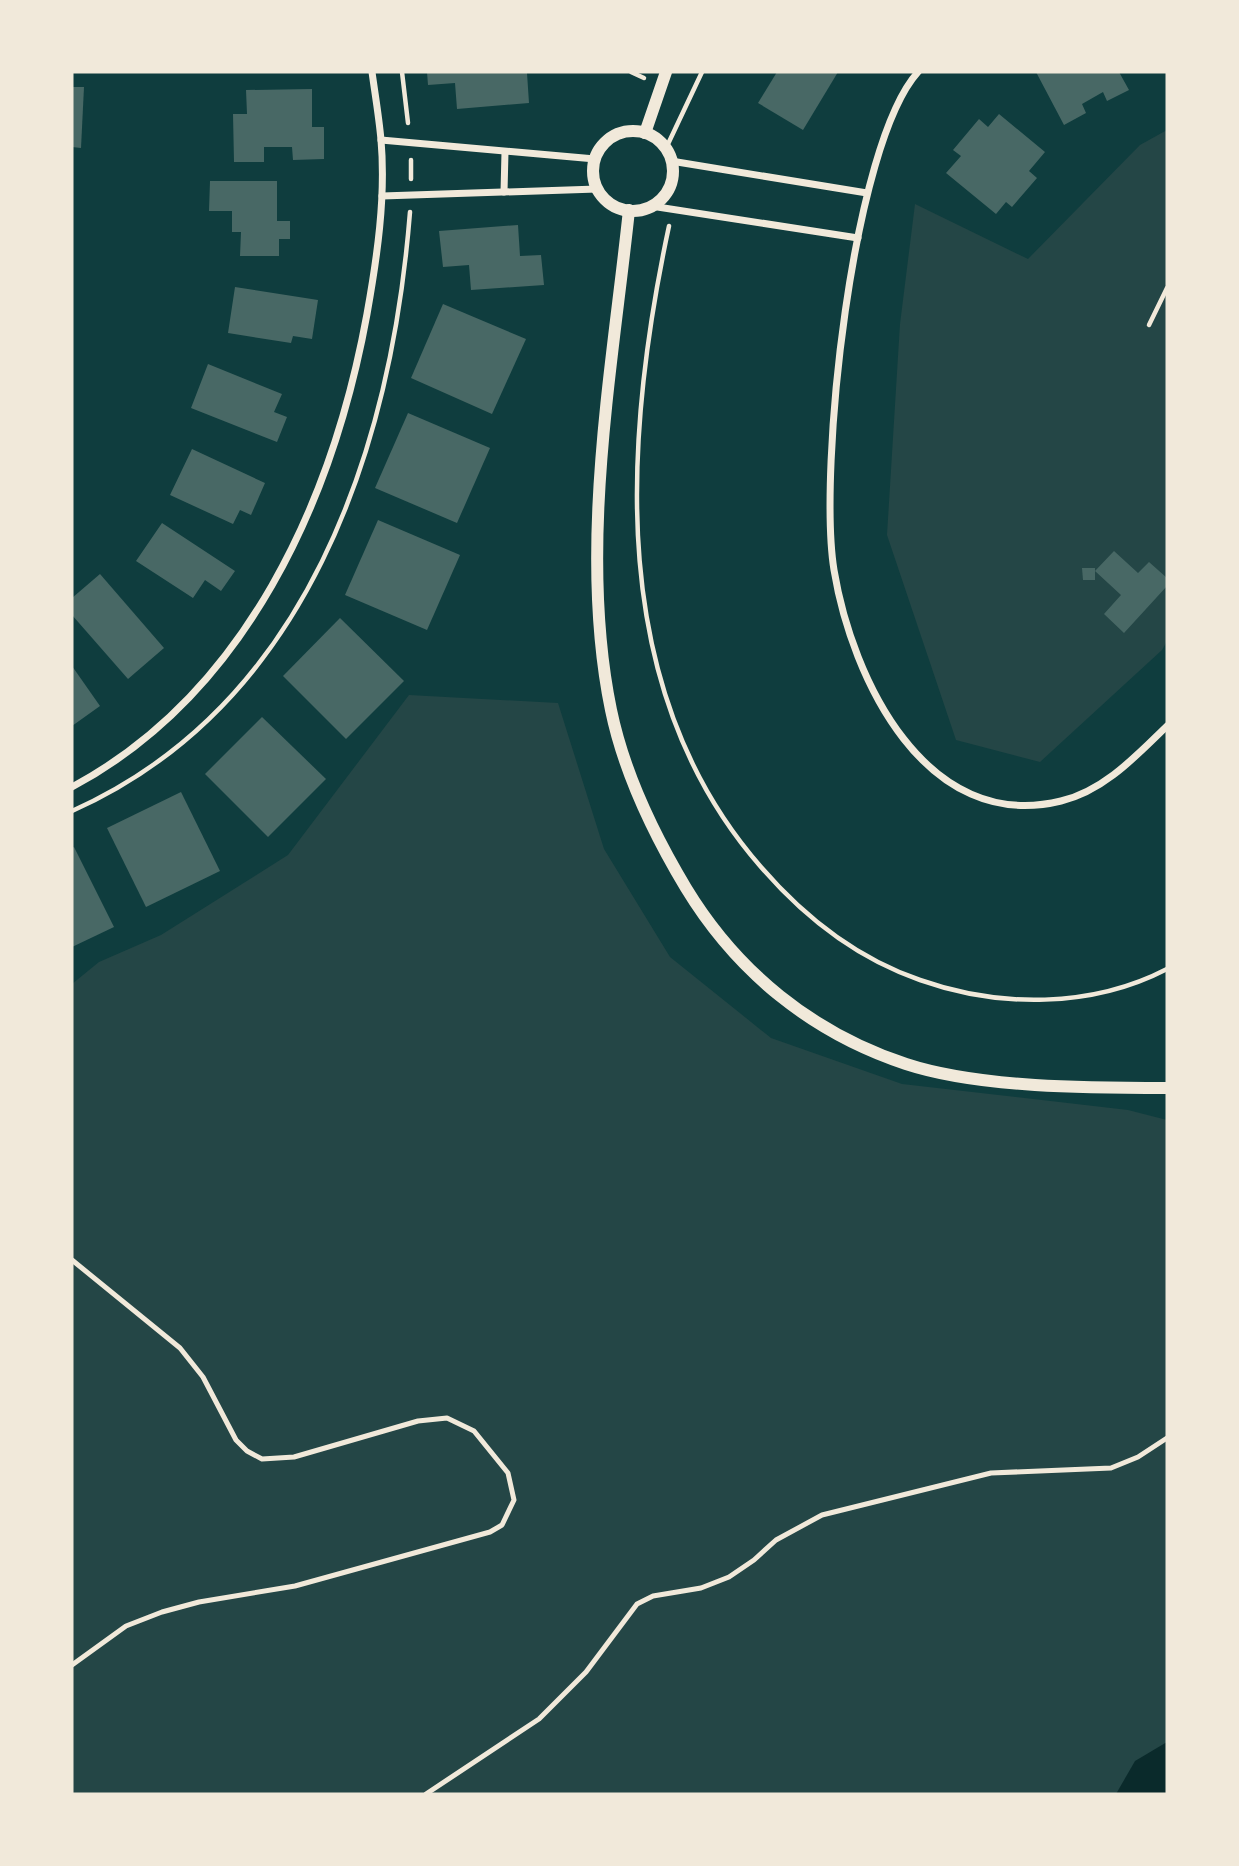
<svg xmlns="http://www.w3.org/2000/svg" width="1239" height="1866" font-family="'Noto Serif',serif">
  <rect width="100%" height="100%" fill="#0f3d3e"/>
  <g fill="#244646">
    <path d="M1167 130V641L1162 650 1040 762 956 740 887 535 900 324 915 204 1028 259 1140 145Z"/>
    <path d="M409 695 558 703 604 849 670 957 771 1038 902 1084 1128 1110 1167 1120V1794H72V984L99 962 161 935 288 855Z"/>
  </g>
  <path fill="#0a2a2b" d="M1167 1742V1794H1116L1135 1761Z"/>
  <g fill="#486865">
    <path d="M427 72 527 73 529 103 457 109 455 83 428 85Z"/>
    <path d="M777 72H838L803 130 758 103Z"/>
    <path d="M1036 72H1119L1129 90 1107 101 1103 92 1082 104 1086 113 1064 125Z"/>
    <path d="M72 87H84L81 148 72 147Z"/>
    <path d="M312 89V127H324V159L293 160 292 147H264V162H234L233 114H247L246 90Z"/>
    <path d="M999 114 1045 152 1029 171 1037 178 1012 207 1006 202 996 214 946 173 961 156 953 150 979 119 988 127Z"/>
    <path d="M210 181H277V221H290V239H279V256H240L241 232H232V211H209Z"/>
    <path d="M518 225 520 256 541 255 544 285 471 290 469 265 443 267 439 231Z"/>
    <path d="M235 287 318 300 312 339 293 336 291 343 228 333Z"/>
    <path d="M443 304 526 339 492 414 411 378Z"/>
    <path d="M208 364 282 394 274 412 287 417 277 442 191 408Z"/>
    <path d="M408 413 490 448 457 523 375 488Z"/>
    <path d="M192 449 265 483 251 515 240 510 233 524 170 495Z"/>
    <path d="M378 520 460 555 427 630 345 595Z"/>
    <path d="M162 523 235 571 221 591 205 580 193 598 136 561Z"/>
    <path d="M1114 551 1138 573 1149 562 1167 578V586L1124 633 1104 614 1121 595 1095 571Z"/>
    <path d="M1082 568H1095V580H1083Z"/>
    <path d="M100 574 164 648 128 679 72 615V598Z"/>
    <path d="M340 618 404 681 346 739 283 676Z"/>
    <path d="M72 666 100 706 72 726Z"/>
    <path d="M262 717 326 779 268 837 205 774Z"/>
    <path d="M181 792 220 871 146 907 107 828Z"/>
    <path d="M74 847 114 927 72 947V848Z"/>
  </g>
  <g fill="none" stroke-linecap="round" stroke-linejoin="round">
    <g stroke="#f1e9da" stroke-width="4.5">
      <path d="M402 72 408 123"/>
      <path d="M631 72 644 78"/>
      <path d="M668 144 702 72"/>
      <path d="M411 160V179"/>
      <path d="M669 226C623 441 606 690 761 867 805 918 856 958 920 980 999 1008 1092 1008 1167 969"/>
      <path d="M1149 325 1167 288"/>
      <path d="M72 811C307 706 391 450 410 212"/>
    </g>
    <g stroke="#f1e9da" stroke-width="5">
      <path d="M72 1260 180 1348 203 1377 236 1440 247 1451 262 1459 294 1457 418 1421 447 1418 474 1431 508 1473 514 1500 502 1525 490 1532 295 1586 199 1602 162 1612 126 1626 72 1665"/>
      <path d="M426 1794 539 1719 586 1672 637 1604 653 1596 701 1588 729 1577 754 1560 776 1540 822 1515 991 1473 1111 1468 1138 1457 1167 1438"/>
    </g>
    <g stroke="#f1e9da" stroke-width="7">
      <path d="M918 72C852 145 818 471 834 570 852 679 926 834 1061 801 1104 791 1137 755 1167 726"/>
      <path d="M381 140 595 159"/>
      <path d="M671 161 867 193"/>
      <path d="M504 192 505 152"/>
      <path d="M382 196 597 189"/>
      <path d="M651 206 858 238"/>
      <path d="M72 787C246 694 333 500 367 314 377 258 386 197 381 140 379 117 375 94 372 72"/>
    </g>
    <g stroke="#f1e9da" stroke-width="12">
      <circle cx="633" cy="171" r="40"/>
      <path d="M645 133 666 72"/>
      <path d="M629 210C612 371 578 550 611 710 624 773 653 833 686 888 737 972 812 1033 906 1064 979 1088 1090 1088 1167 1088"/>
    </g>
  </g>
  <rect width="1239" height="1866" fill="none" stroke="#f1e9da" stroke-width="147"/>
</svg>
